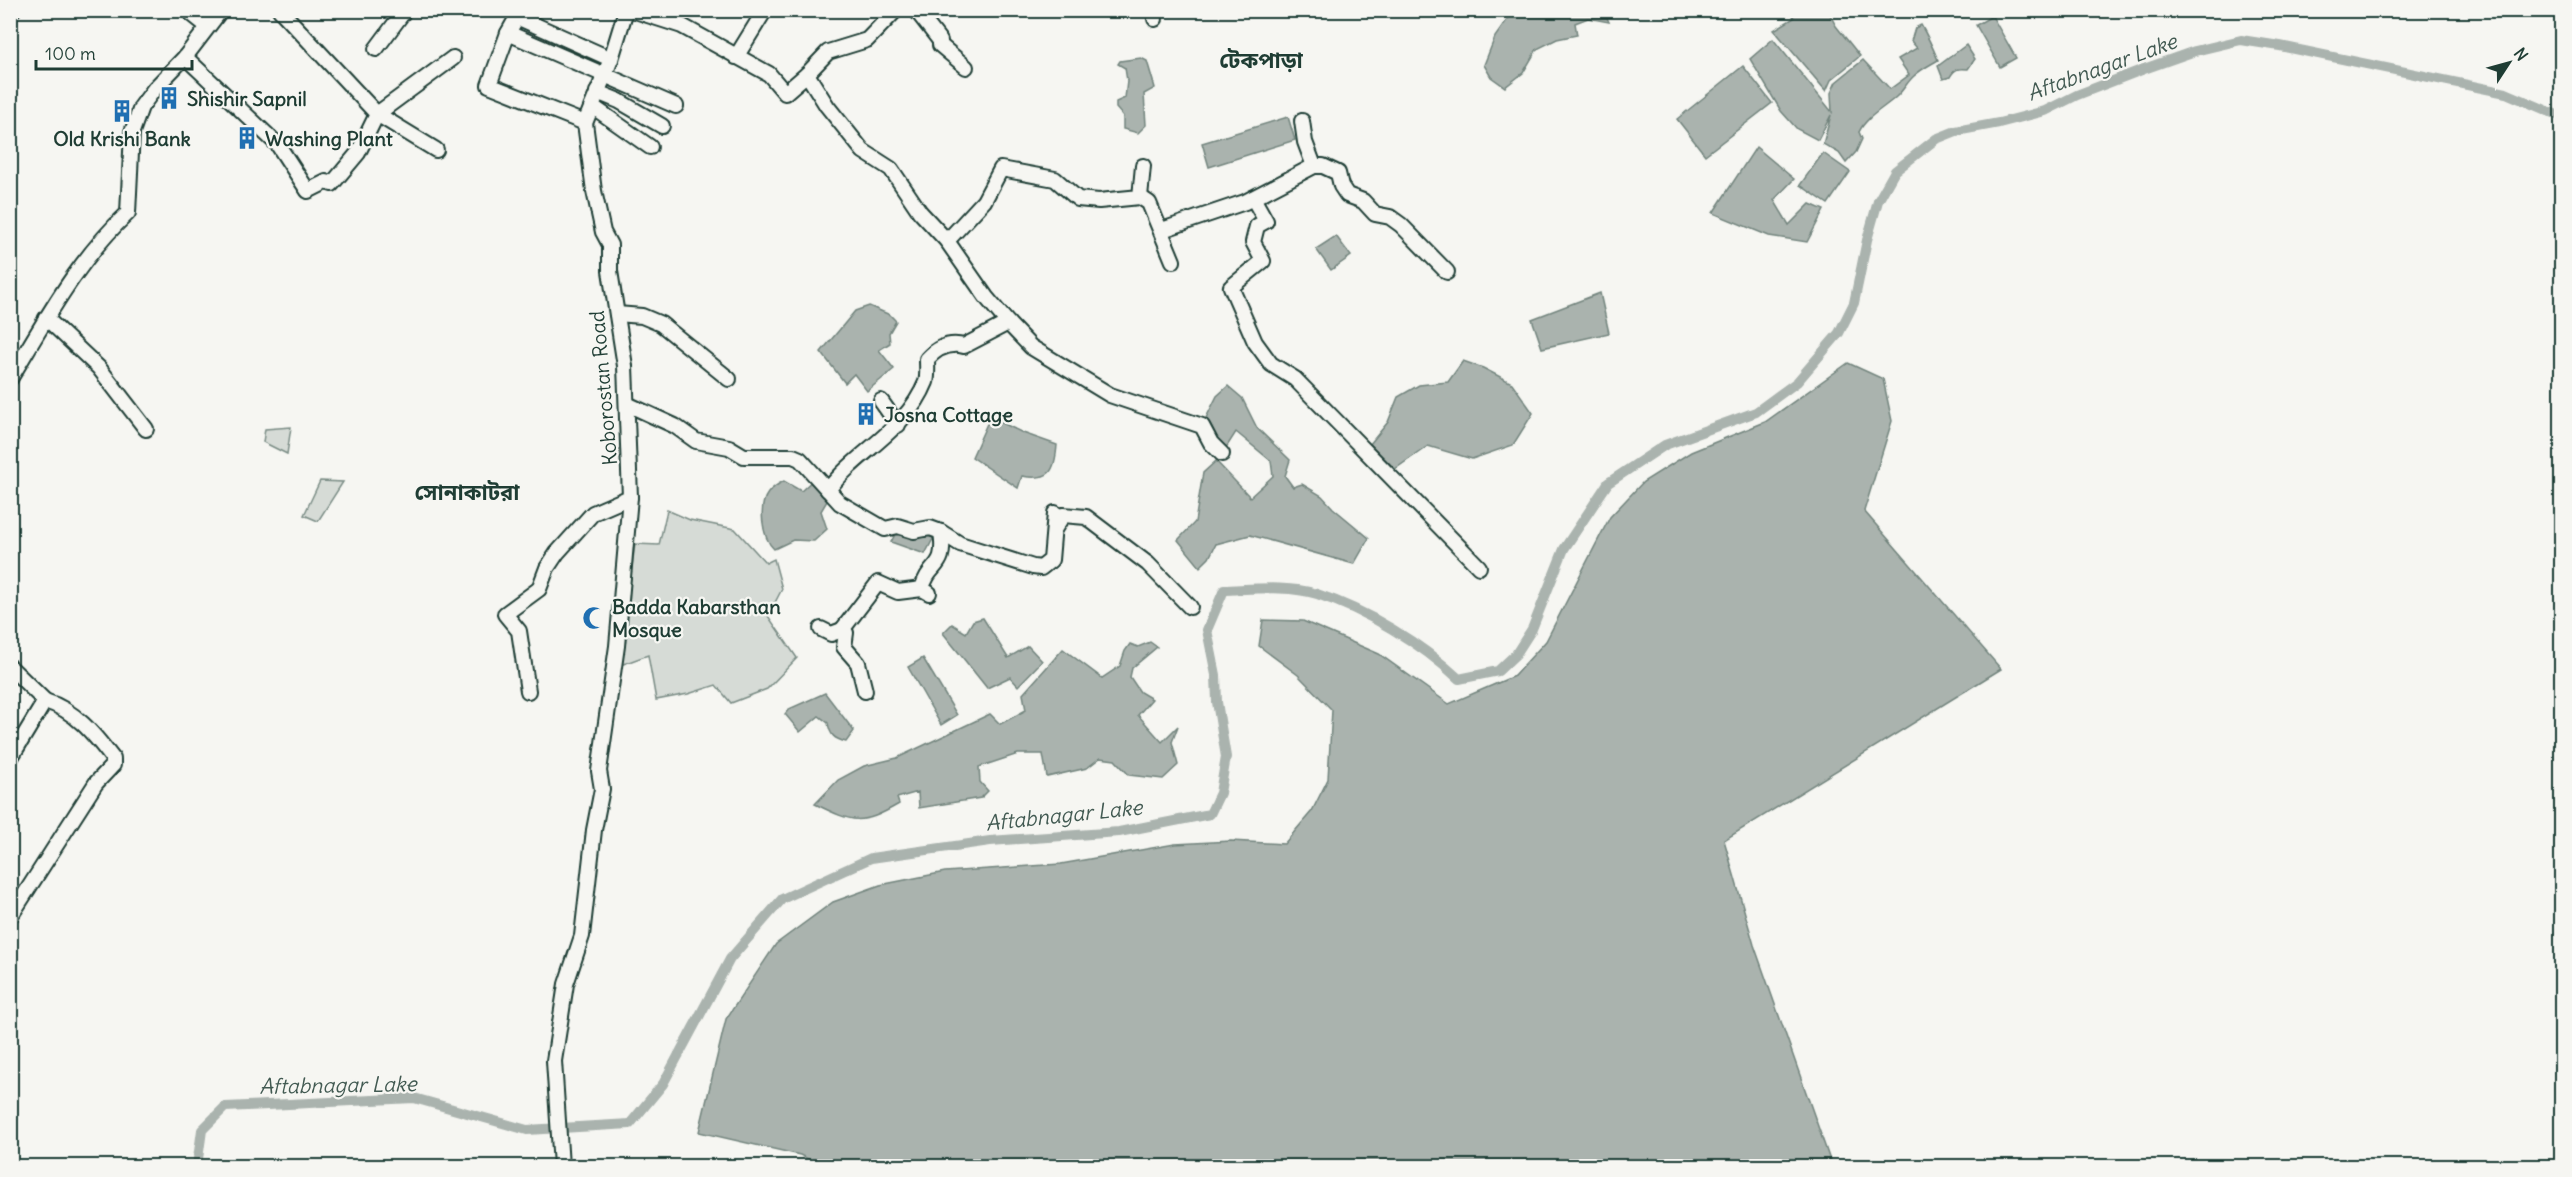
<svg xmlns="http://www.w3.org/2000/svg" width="2572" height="1177" font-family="Delius,'Noto Sans Bengali',sans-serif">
  <rect width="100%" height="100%" fill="#f6f6f2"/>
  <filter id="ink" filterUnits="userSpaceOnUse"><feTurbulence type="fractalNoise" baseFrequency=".0167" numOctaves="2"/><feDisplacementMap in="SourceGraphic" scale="12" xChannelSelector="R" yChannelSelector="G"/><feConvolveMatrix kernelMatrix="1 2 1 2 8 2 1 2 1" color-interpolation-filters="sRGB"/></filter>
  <g filter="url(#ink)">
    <g fill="#d6dbd6" stroke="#7a8c85" stroke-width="1.5">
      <path d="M291 427 287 454 263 442 265 429Z"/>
      <path d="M320 481 343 482 318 521 304 515Z"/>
      <path d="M667 510 690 520 735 529 766 563 774 559 782 589 768 616 797 658 767 689 731 703 716 685 688 694 656 700 648 655 615 667 624 629 635 544 659 545Z"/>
    </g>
    <g fill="#aab3ae" stroke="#72847d" stroke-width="1.5">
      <path d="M1514 10 1604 11 1609 22 1588 18 1575 23 1577 35 1557 39 1537 49 1523 73 1505 87 1491 77 1484 65 1495 37Z"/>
      <path d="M1791 11H1828L1836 26 1860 56 1831 80 1826 91 1774 30 1794 18Z"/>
      <path d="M1992 16 2016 58 2000 67 1976 25Z"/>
      <path d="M1921 25C1928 37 1933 48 1938 60 1930 65 1921 69 1914 76 1907 82 1903 91 1896 97 1884 108 1866 117 1859 132L1862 139 1856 152 1846 163 1839 153 1823 144 1831 115 1818 140 1797 129 1781 111 1750 59 1773 39 1832 112 1831 93 1836 82 1863 60 1890 89 1909 75 1898 59 1917 48 1911 41 1915 28Z"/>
      <path d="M1966 45 1975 59 1968 69C1959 68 1955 68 1950 77L1943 79 1938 66Z"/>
      <path d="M1141 58 1147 61 1155 88 1144 94 1146 125 1138 133 1123 129V116L1116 108V102L1125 98 1127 81 1125 68 1118 64 1120 61Z"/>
      <path d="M1743 66 1772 103 1705 155 1677 119Z"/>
      <path d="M1288 117 1295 140 1209 167 1202 143Z"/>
      <path d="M1756 147 1794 179 1774 200 1789 225 1810 204 1824 210 1807 242 1769 236 1713 213Z"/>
      <path d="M1823 153 1850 172 1828 204 1800 185Z"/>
      <path d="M1336 236 1351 256 1331 270 1316 249Z"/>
      <path d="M1600 293 1609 333 1542 348 1532 319Z"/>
      <path d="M869 306 890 315 896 321 889 333 890 343 879 350 894 369 867 391 854 374 845 383 821 352 855 311Z"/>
      <path d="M1463 361 1483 368 1512 383 1533 413 1513 445 1472 459 1428 446 1395 469 1370 444 1388 422 1398 397 1419 385 1448 382Z"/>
      <path d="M1848 363 1883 379 1892 421 1864 511 2001 669 1724 840 1754 945 1832 1166H822L800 1155 699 1132 726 1019 776 944 833 902 880 885 945 872 1061 864 1175 844 1231 841 1284 844 1312 811 1328 779 1332 710 1298 675 1259 646 1263 620 1303 621 1379 654 1449 704 1514 676 1546 641 1610 517 1643 482 1691 452 1765 422Z"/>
      <path d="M1228 386 1242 398 1257 428 1290 460 1285 476 1293 487 1302 484 1322 496 1333 508 1369 538 1354 564 1250 535 1216 544 1209 558 1200 567 1178 540 1195 522 1203 473 1216 461 1250 497 1273 476 1271 461 1236 432 1222 454 1202 426 1217 396Z"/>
      <path d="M990 417 1023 433 1057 445C1055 472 1050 481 1022 476L1018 488 972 457Z"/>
      <path d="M814 479 827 501 821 511 827 529 814 541 793 540 774 549C762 538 758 506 768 493 772 488 778 484 784 481L801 491Z"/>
      <path d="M898 529 934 537 925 554 891 542Z"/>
      <path d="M983 618 1008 658 1028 646 1042 661 1018 686 1010 677 987 688 943 633 952 624 966 633 973 621Z"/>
      <path d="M1150 642 1157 647 1132 668 1130 677 1140 692 1152 699 1138 715 1162 742 1178 726 1172 742 1178 765 1163 779 1129 775 1115 760 1100 758 1087 768 1047 777 1043 754H1018L979 767 980 782 988 791 981 798 919 808 918 792 897 798 899 804C861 826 854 823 815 804L838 780 864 766 897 758 990 714 1000 724 1026 710 1023 694 1063 649 1102 678 1120 666 1125 651 1130 644 1138 647Z"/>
      <path d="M923 658 957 715 941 725 908 667Z"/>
      <path d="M825 693 854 731 846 742C834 739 830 735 828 723L819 716 800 732 785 714 789 709Z"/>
    </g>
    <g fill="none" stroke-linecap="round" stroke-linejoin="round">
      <path stroke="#aab3ae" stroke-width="10" d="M197 1166 202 1130 225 1107 414 1098 527 1130 630 1124 663 1084 730 959 782 899 871 858 990 841 1119 832 1210 814 1220 793 1226 757 1217 702 1216 675 1207 630 1224 590C1254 589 1288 585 1317 594 1366 610 1421 643 1459 679L1498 671 1516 654 1532 629 1564 549 1608 483 1665 445 1756 412 1797 382 1839 333 1854 303 1867 240 1878 201 1895 171 1936 139 1956 131 1999 123 2045 111 2077 95 2144 69 2195 51 2241 40 2280 46 2506 93 2562 117"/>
      <g stroke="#1f3d34" stroke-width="18">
        <g id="minor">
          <path d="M187 10 207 26"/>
          <path d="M521 10 508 33 489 85 585 123"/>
          <path d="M632 10 682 26 769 74 785 93 807 74 827 106 863 151 891 169 920 212 947 241 984 201 1001 169 1055 179 1078 199 1099 201 1140 197 1143 166"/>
          <path d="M916 10 940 41V45L966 67"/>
          <path d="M1154 10 1155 19"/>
          <path d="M10 12 13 10"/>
          <path d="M517 17 611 59"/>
          <path d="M508 33 676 106"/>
          <path d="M376 49 405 10"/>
          <path d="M185 57 278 145 308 191 326 182 332 184 358 153 377 114 280 10"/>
          <path d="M736 57 765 10"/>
          <path d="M807 74 828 52 867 40 896 10"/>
          <path d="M597 92 619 101 662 126"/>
          <path d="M592 106 650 147"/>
          <path d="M1302 121 1305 142 1314 166"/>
          <path d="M436 150 377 114 453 58"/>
          <path d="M1140 197 1149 203 1173 261"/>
          <path d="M1253 198 1266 221 1257 226 1253 242 1263 261 1231 287 1255 342 1271 364 1295 379 1479 567"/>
          <path d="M1162 230 1245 202 1314 166H1323L1338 173 1341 186 1347 195 1363 201 1375 214 1390 217 1401 225 1447 272"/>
          <path d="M617 314 642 316 661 324 729 379"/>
          <path d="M46 318 99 368 146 429"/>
          <path d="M1008 323 1031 347 1110 395 1202 426 1211 443 1222 454"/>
          <path d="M10 379C45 321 78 259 128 213L132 132 141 107 155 88 185 57 221 10"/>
          <path d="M881 401 898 425"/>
          <path d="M627 404 675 426 696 441 729 447 744 456H793L800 459 840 503 885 529 898 526 914 531 930 528 941 532 960 544 1033 567 1041 568 1051 560 1055 513"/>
          <path d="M828 490C857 451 907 430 926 382 928 376 927 366 927 359 937 348 949 342 964 346L1008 323 986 297 947 241"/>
          <path d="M1055 528 1063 515 1086 517 1148 564 1190 607"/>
          <path d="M929 593 922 589C929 561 947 571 941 532"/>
          <path d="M821 629 831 634 842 630"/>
          <path d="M10 667 45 701 10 759"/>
          <path d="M528 691 519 631 505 614 539 589 547 568 557 553 593 513 630 497"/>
          <path d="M865 691 858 663 844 647 846 633 842 630 878 583 898 592 922 589"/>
          <path d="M10 917 96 783 113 765V759C94 734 75 710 45 701"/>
          <path d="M561 1166 554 1061 566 984 582 936 594 830 602 789 599 771 617 646 630 497 625 366 610 271V245L603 232 594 191 585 123 611 59 626 10"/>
        </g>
      </g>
      <use href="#minor" stroke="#f6f6f2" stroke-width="14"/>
    </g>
  </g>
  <defs>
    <g id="building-bare" transform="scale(1.8)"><path d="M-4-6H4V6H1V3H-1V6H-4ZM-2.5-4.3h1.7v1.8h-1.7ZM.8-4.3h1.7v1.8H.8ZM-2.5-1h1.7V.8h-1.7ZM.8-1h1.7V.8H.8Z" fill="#1f6fb2" stroke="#f6f6f2" stroke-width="2.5" paint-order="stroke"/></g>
    <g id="mosque-bare" transform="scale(1.8)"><path d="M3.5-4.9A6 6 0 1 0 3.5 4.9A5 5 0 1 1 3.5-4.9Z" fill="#1f6fb2" stroke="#f6f6f2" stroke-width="2.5" paint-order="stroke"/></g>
  </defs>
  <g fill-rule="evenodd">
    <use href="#building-bare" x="169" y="98"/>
    <use href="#building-bare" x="122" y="111"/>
    <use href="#building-bare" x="247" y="138"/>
    <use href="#building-bare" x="866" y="414"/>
    <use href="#mosque-bare" x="594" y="618"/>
  </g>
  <g text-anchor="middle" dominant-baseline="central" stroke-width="4.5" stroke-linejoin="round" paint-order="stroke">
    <g font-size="20" font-weight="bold" fill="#1f3d34" stroke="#f6f6f2" text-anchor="start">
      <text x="187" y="98">Shishir Sapnil</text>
      <text x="122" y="138" text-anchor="middle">Old Krishi Bank</text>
      <text x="265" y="138">Washing Plant</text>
      <text x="884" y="414">Josna Cottage</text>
      <text x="612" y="606">Badda Kabarsthan<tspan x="612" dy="23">Mosque</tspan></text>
    </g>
    <g font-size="20" fill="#1f3d34" stroke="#f6f6f2">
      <text transform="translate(603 388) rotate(-95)">Koborostan Road</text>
    </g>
    <g font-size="21" font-style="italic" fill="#425a52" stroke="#f6f6f2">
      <text transform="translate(2102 67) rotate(-20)">Aftabnagar Lake</text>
      <text transform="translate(1064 815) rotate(-6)">Aftabnagar Lake</text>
      <text transform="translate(338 1085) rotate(-1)">Aftabnagar Lake</text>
    </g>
    <g font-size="22" font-weight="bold" fill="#1f3d34" stroke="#f6f6f2">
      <text x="1261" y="60">টেকপাড়া</text>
      <text x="467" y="492">সোনাকাটরা</text>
    </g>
  </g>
  <rect width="2572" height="1177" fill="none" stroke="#f6f6f2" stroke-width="36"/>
  <rect x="18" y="18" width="2536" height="1141" fill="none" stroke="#1f3d34" stroke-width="2" filter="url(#ink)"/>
  <g transform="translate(2509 63) rotate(54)" stroke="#f6f6f2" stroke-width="4.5" paint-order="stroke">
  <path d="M0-4.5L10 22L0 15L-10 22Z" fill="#1f3d34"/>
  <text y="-9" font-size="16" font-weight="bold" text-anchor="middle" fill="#1f3d34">N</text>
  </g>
  <path d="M36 60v9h156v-9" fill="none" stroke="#1f3d34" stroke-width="3"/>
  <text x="45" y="60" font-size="18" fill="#1f3d34" stroke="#f6f6f2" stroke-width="4.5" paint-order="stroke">100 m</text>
</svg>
